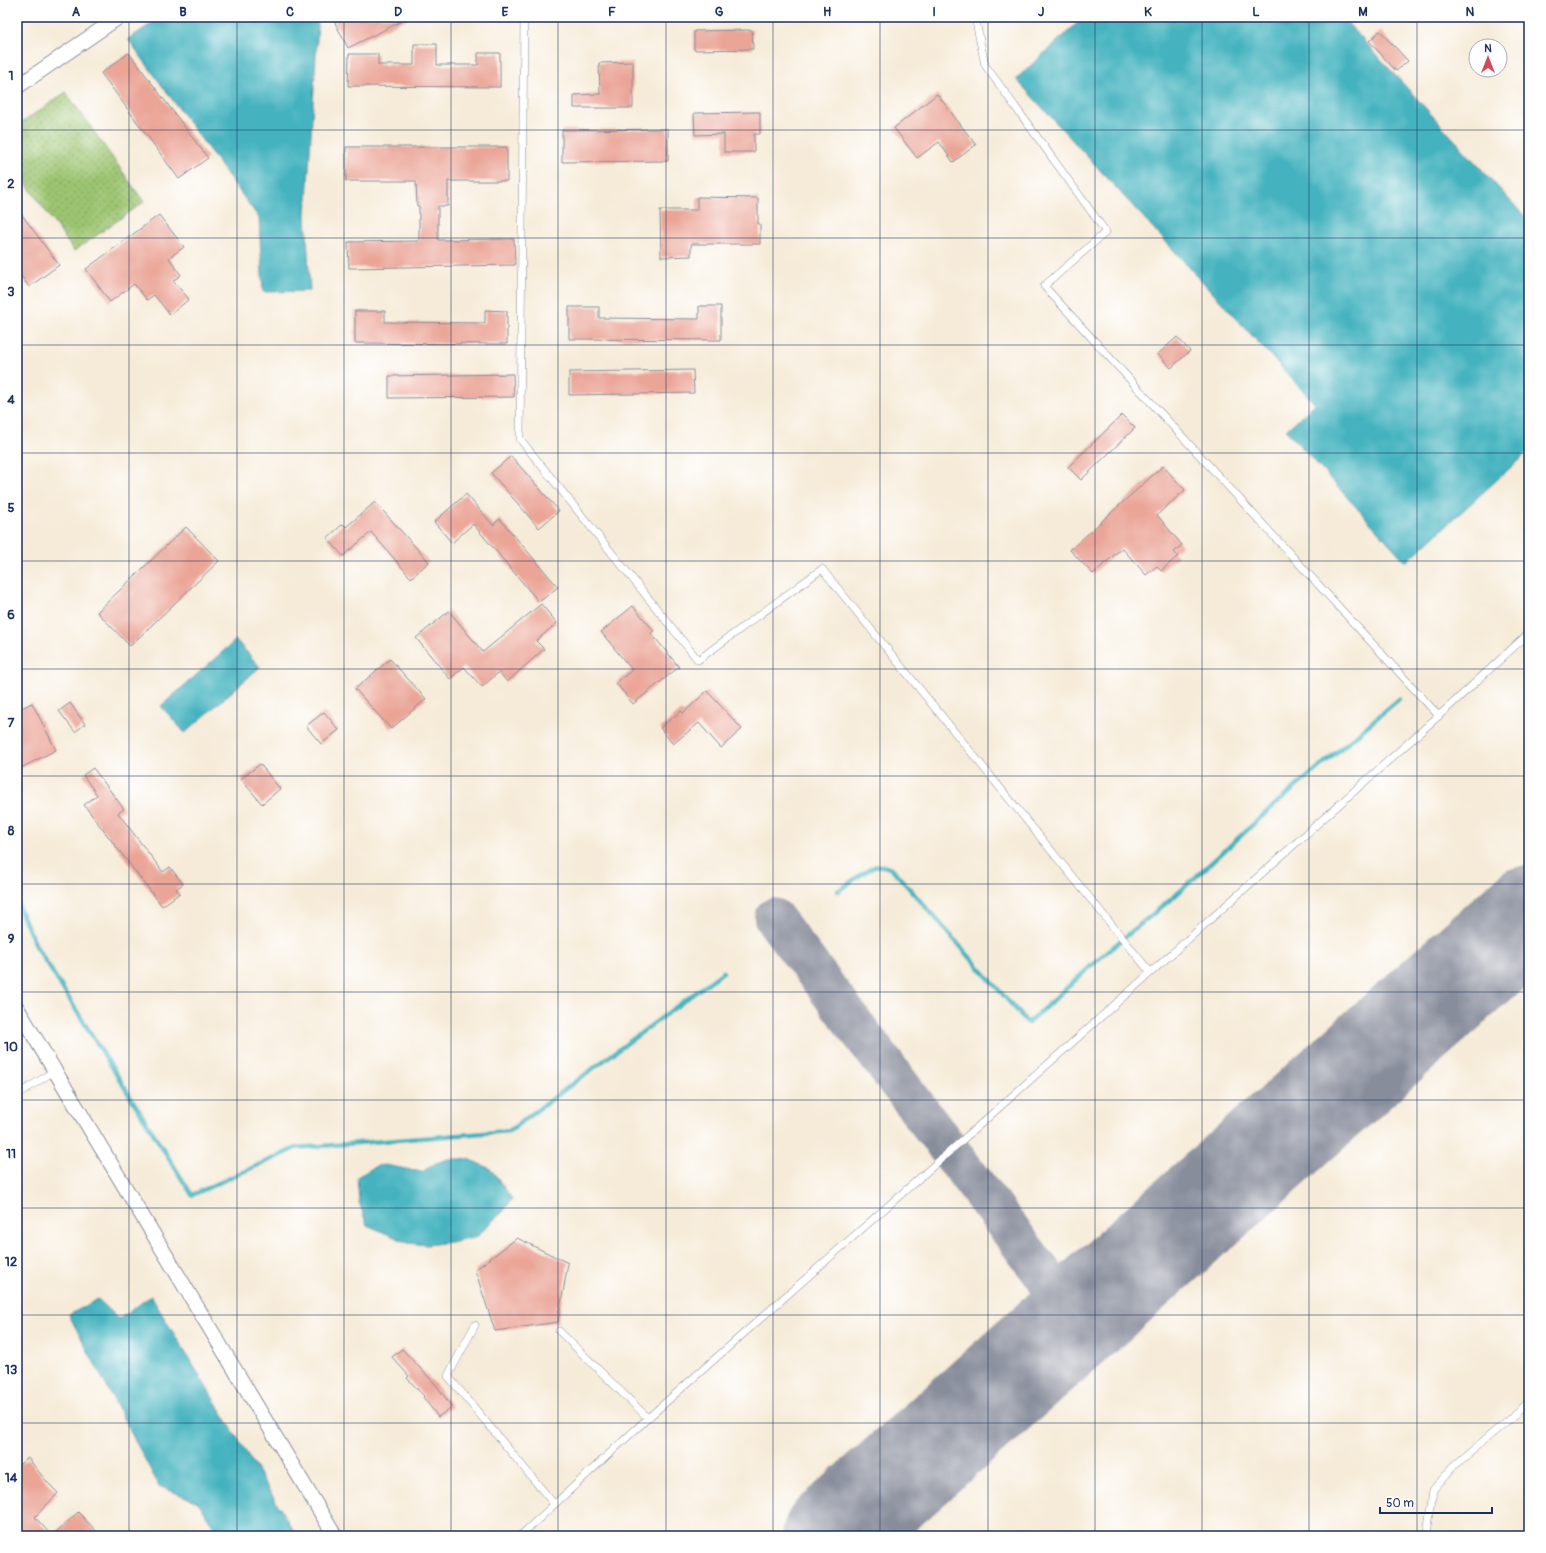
<svg xmlns="http://www.w3.org/2000/svg" width="1546" height="1553" font-family="Pangolin,sans-serif">
  <defs>
    <pattern id="grass-dots" width="8" height="8" patternUnits="userSpaceOnUse"><rect width="8" height="8" fill="#9cc470"/><path d="M2 2h.1M6 6h.1" fill="none" stroke="#7ea05f" stroke-width="1.8" stroke-linecap="round"/></pattern>
  </defs>
  <rect width="100%" height="100%" fill="#fff"/>
  <filter id="ink" filterUnits="userSpaceOnUse"><feTurbulence type="fractalNoise" baseFrequency=".025" numOctaves="2"/><feDisplacementMap in="SourceGraphic" scale="8" xChannelSelector="R" yChannelSelector="G"/><feConvolveMatrix kernelMatrix="1 2 1 2 8 2 1 2 1" color-interpolation-filters="sRGB"/></filter>
  <filter id="wash" filterUnits="userSpaceOnUse"><feTurbulence type="fractalNoise" baseFrequency=".012" numOctaves="4" result="noise"/><feDisplacementMap in="SourceGraphic" scale="16" xChannelSelector="R" yChannelSelector="G"/><feGaussianBlur stdDeviation="0.9" result="paint"/><feColorMatrix in="noise" values="0 0 0 0 0 0 0 0 0 0 0 0 0 0 0 0 0 1.4 0 .05"/><feComposite in="paint" operator="in"/></filter>
  <g filter="url(#wash)">
    <rect width="100%" height="100%" fill="#f6ebd8"/>
    <path fill="url(#grass-dots)" stroke="#5c7a67" d="M66 92 144 202 74 251 17 171V126Z"/>
    <g fill="#44b3bf" stroke="#30718e">
      <path d="M162 17H314L318 24 306 215 310 291 263 292 259 218 128 39Z"/>
      <path d="M1084 17H1342L1529 221V451L1406 562 1286 430 1315 404 1016 79Z"/>
      <path d="M236 640 260 667 185 733 161 706Z"/>
      <path d="M448 1159H468L491 1169 512 1199 503 1212 491 1222 478 1236 450 1242 427 1245 408 1243 367 1225 359 1202 357 1177 376 1166 385 1165 422 1172 436 1163Z"/>
      <path d="M151 1296 297 1536H220L198 1502 159 1486 69 1315 98 1299 119 1319Z"/>
    </g>
    <g fill="none" stroke-linecap="round" stroke-linejoin="round">
      <g stroke="#44b3bf" stroke-width="4.5">
        <path d="M838 891C848 885 868 867 878 866 884 865 889 868 893 870L1028 1023 1102 956 1176 895 1270 809 1399 699"/>
        <path d="M17 903 36 946 192 1195 296 1148 509 1131 723 972"/>
      </g>
      <path stroke="#888d9b" stroke-width="40" d="M774 918 1077 1319"/>
      <path stroke="#888d9b" stroke-width="101" d="M833 1536 1529 916"/>
    </g>
    <g id="blocks">
      <g fill="#eba597">
        <path d="M332 17H410L348 48Z"/>
        <path d="M752 30 753 49 694 50V31Z"/>
        <path d="M1380 31 1408 61 1396 71 1369 41Z"/>
        <path d="M414 44H437V65H478V53H500V87L348 86 349 54H378V65H414Z"/>
        <path d="M129 53 208 158 179 179 101 73Z"/>
        <path d="M633 62V108H574V95L600 94 599 63Z"/>
        <path d="M937 94 976 145 953 162 939 142 917 158 894 128Z"/>
        <path d="M760 112V134H754V152H724V134L695 135 694 113Z"/>
        <path d="M668 129V161L562 162V130Z"/>
        <path d="M346 147H507V181H448V206H438V240L514 239 515 265 349 268 348 242 419 241V206H417L416 181H346Z"/>
        <path d="M697 197 758 198V224H760V244H691V256L661 257 660 210H697Z"/>
        <path d="M17 208 59 265 29 287 17 270Z"/>
        <path d="M159 215 184 247 169 258 181 275 173 281 189 299 170 315 154 295 147 300 134 284 110 302 86 269Z"/>
        <path d="M699 306H721V340L569 339V307H599V318L699 319Z"/>
        <path d="M485 310 507 311V344L355 343V311H385V322L485 323Z"/>
        <path d="M1177 337 1190 351 1171 368 1158 354Z"/>
        <path d="M693 370 694 393 569 395V372Z"/>
        <path d="M513 374 514 397 389 398V376Z"/>
        <path d="M1122 415 1135 428 1081 480 1068 467Z"/>
        <path d="M511 456 559 511 539 528 491 473Z"/>
        <path d="M1163 466 1185 490 1157 515 1182 545 1174 552 1178 556 1161 571 1157 566 1146 575 1122 548 1093 574 1070 550Z"/>
        <path d="M466 494 493 525 500 519 558 587 539 602 473 524 452 543 434 522Z"/>
        <path d="M375 502 429 562 411 578 371 532 343 556 327 538 343 524 346 527Z"/>
        <path d="M186 527 219 561 130 646 97 612Z"/>
        <path d="M541 604 557 623 536 641 544 649 507 682 499 672 482 687 464 667 450 679 416 638 449 611 483 652Z"/>
        <path d="M633 606 654 631 651 633 679 667 633 704 616 683 632 670 601 632Z"/>
        <path d="M390 659 426 699 391 729 355 689Z"/>
        <path d="M707 691 742 729 721 748 699 723 673 744 660 728 681 711 683 713Z"/>
        <path d="M32 703 56 750 17 770V710Z"/>
        <path d="M70 703 85 724 75 732 59 711Z"/>
        <path d="M324 712 339 730 321 744 306 726Z"/>
        <path d="M260 764 280 789 262 804 241 779Z"/>
        <path d="M93 768 124 809 118 813 163 872 170 867 183 884 176 889 180 893 162 906 84 805 97 795 83 775Z"/>
        <path d="M517 1238 568 1263 558 1322 495 1331 475 1270Z"/>
        <path d="M402 1349 437 1386 452 1407 438 1417 423 1397 424 1396 407 1378 409 1376 392 1357Z"/>
        <path d="M28 1458 47 1482 58 1493 35 1517 52 1536H17V1466Z"/>
        <path d="M78 1512 101 1536H52Z"/>
      </g>
    </g>
  </g>
  <g filter="url(#ink)">
    <use href="#blocks" fill-opacity="0" stroke="#888d9b" stroke-width="1"/>
    <g fill="none" stroke-linecap="round" stroke-linejoin="round">
      <g stroke="#888d9b" stroke-width="8">
        <g id="lane">
          <path d="M524 17 520 439 698 660 822 569 1150 972"/>
          <path d="M975 17 985 65 1106 232 1044 286 1439 716"/>
          <path d="M17 1095 54 1071"/>
          <path d="M475 1325 448 1376 554 1504"/>
          <path d="M559 1331 648 1418"/>
          <path d="M520 1536 648 1418 1001 1106 1453 703 1529 633"/>
          <path d="M1427 1536 1433 1490 1453 1467 1529 1402"/>
        </g>
      </g>
      <g stroke="#888d9b" stroke-width="16">
        <g id="street">
          <path d="M17 87 119 17"/>
          <path d="M17 1008 335 1536"/>
        </g>
      </g>
      <use href="#lane" stroke="#fff" stroke-width="7"/>
      <use href="#street" stroke="#fff" stroke-width="14"/>
    </g>
  </g>
  <path fill="none" stroke="#1b2f5e" stroke-width="1" stroke-opacity="0.55" d="M129 17V1536M237 17V1536M344 17V1536M451 17V1536M558 17V1536M666 17V1536M773 17V1536M880 17V1536M988 17V1536M1095 17V1536M1202 17V1536M1309 17V1536M1417 17V1536M17 130H1529M17 238H1529M17 345H1529M17 453H1529M17 561H1529M17 669H1529M17 776H1529M17 884H1529M17 992H1529M17 1100H1529M17 1208H1529M17 1315H1529M17 1423H1529"/>
  <rect width="1546" height="1553" fill="none" stroke="#fff" stroke-width="44"/>
  <g transform="translate(1488 58)"><circle r="19" fill="#ffffff" stroke="#a4acbf"/>
  <path d="M0-3L7 15L0 10L-7 15Z" fill="#d1495b"/>
  <text y="-6" font-size="11" font-weight="bold" text-anchor="middle" fill="#1b2f5e">N</text>
  </g>
  <path d="M1380 1507v6h112v-6" fill="none" stroke="#1b2f5e" stroke-width="2"/>
  <text x="1386" y="1507" font-size="12" fill="#1b2f5e" stroke="#ffffff" stroke-width="3" paint-order="stroke">50 m</text>
  <rect x="22" y="22" width="1502" height="1509" fill="none" stroke="#1b2f5e" stroke-width="1.5"/>
  <g font-size="13" text-anchor="middle" font-weight="bold" fill="#1b2f5e">
    <text x="76" y="16">A</text>
    <text x="183" y="16">B</text>
    <text x="290" y="16">C</text>
    <text x="398" y="16">D</text>
    <text x="505" y="16">E</text>
    <text x="612" y="16">F</text>
    <text x="719" y="16">G</text>
    <text x="827" y="16">H</text>
    <text x="934" y="16">I</text>
    <text x="1041" y="16">J</text>
    <text x="1148" y="16">K</text>
    <text x="1256" y="16">L</text>
    <text x="1363" y="16">M</text>
    <text x="1470" y="16">N</text>
    <text x="11" y="80">1</text>
    <text x="11" y="188">2</text>
    <text x="11" y="296">3</text>
    <text x="11" y="404">4</text>
    <text x="11" y="512">5</text>
    <text x="11" y="619">6</text>
    <text x="11" y="727">7</text>
    <text x="11" y="835">8</text>
    <text x="11" y="943">9</text>
    <text x="11" y="1051">10</text>
    <text x="11" y="1158">11</text>
    <text x="11" y="1266">12</text>
    <text x="11" y="1374">13</text>
    <text x="11" y="1482">14</text>
  </g>
</svg>
